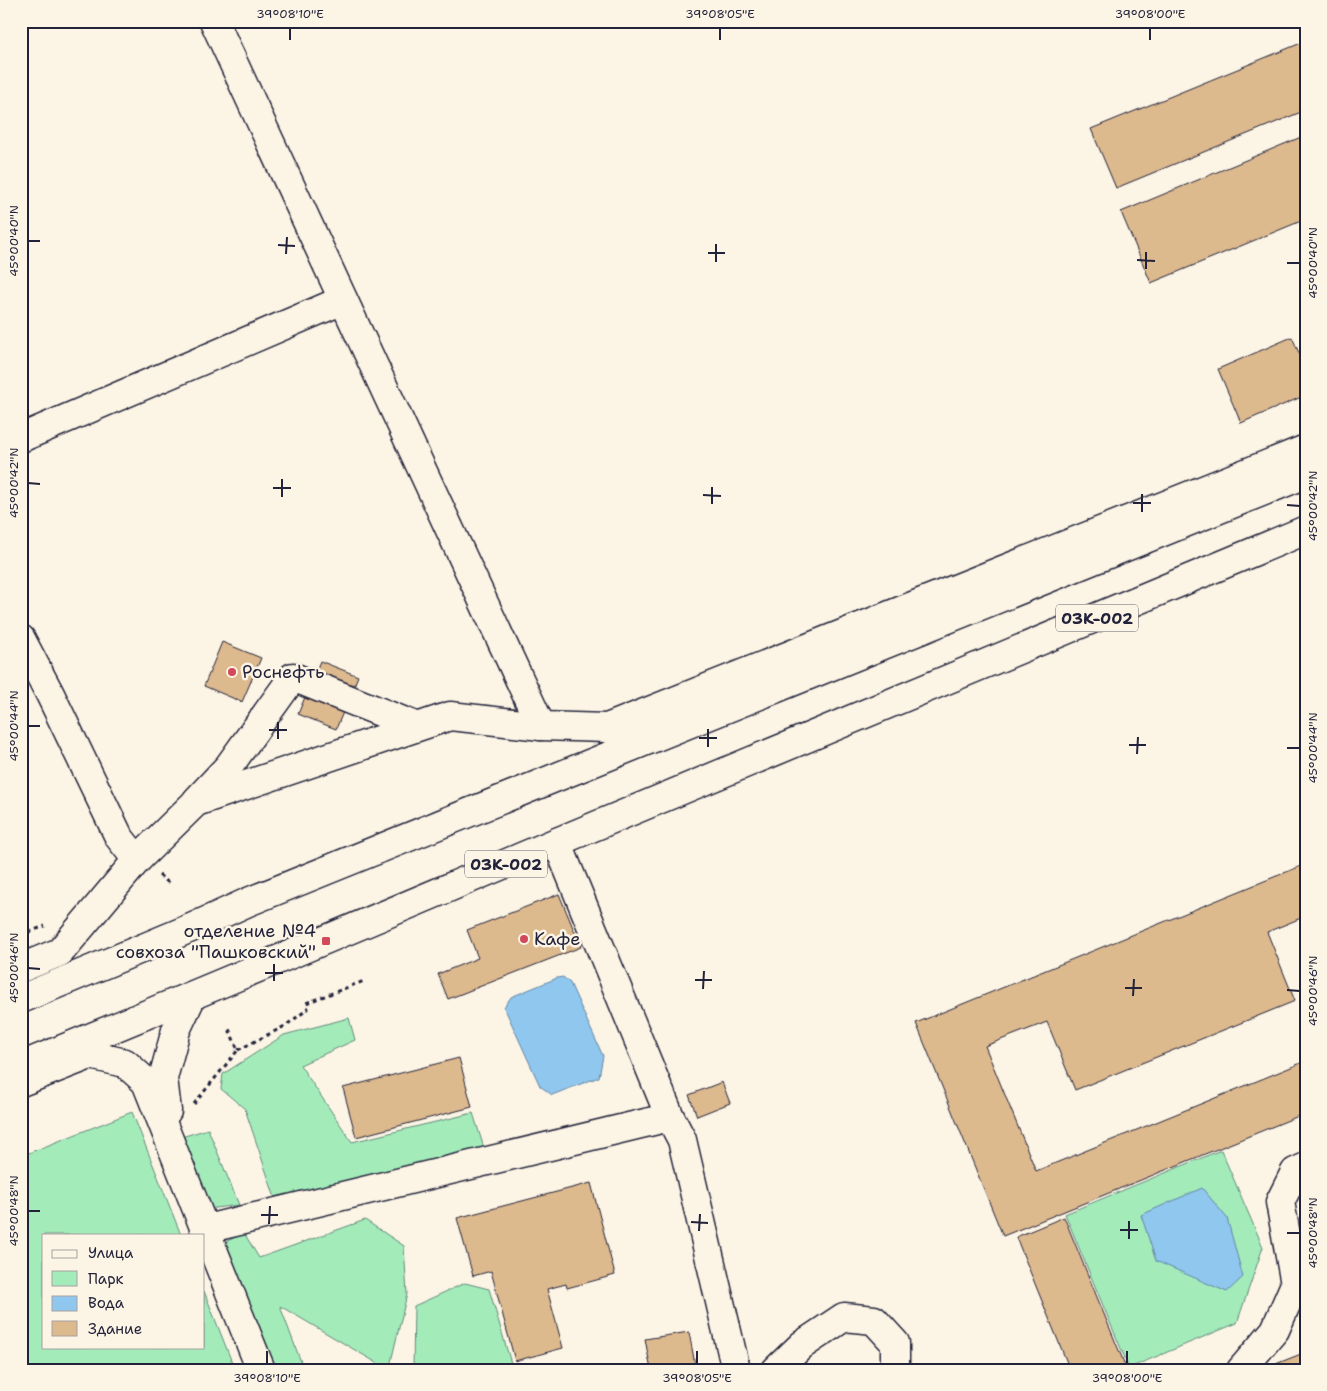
<svg xmlns="http://www.w3.org/2000/svg" width="1327" height="1391" font-family="'Shantell Sans',sans-serif">
  <rect width="100%" height="100%" fill="#fcf5e5"/>
  <filter id="ink" filterUnits="userSpaceOnUse"><feTurbulence type="fractalNoise" baseFrequency=".02" numOctaves="2"/><feDisplacementMap in="SourceGraphic" scale="10" xChannelSelector="R" yChannelSelector="G"/><feConvolveMatrix kernelMatrix="1 2 1 2 8 2 1 2 1" color-interpolation-filters="sRGB"/></filter>
  <g filter="url(#ink)">
    <g fill="#a3ecba" stroke="#62877a">
      <path d="M349 1018 355 1040 300 1065 352 1142 473 1113 484 1148 275 1198 245 1109 221 1089 223 1074 284 1035Z"/>
      <path d="M132 1112 181 1235H44V1347H204V1291L235 1370H21V1156Z"/>
      <path d="M208 1129 239 1205 207 1209 178 1138Z"/>
      <path d="M1221 1150 1263 1247 1237 1323 1129 1368 1065 1214Z"/>
      <path d="M365 1220 404 1246 407 1294 389 1370 280 1306 304 1370H270L219 1245 244 1233 259 1258Z"/>
      <path d="M465 1283 489 1289 513 1370H413L414 1306Z"/>
    </g>
    <g fill="#90c7ee" stroke="#6485a6">
      <path d="M563 977 570 983 603 1056 599 1077 552 1095 540 1086 504 1007 511 997 557 978Z"/>
      <path d="M1202 1188 1227 1218 1243 1277 1227 1292 1156 1261 1141 1215Z"/>
    </g>
    <g fill="#ddb98e" stroke="#22223b">
      <path d="M1306 41V110L1116 188 1091 129Z"/>
      <path d="M1306 135V219L1151 283 1121 212Z"/>
      <path d="M1292 337 1306 369V395L1241 423 1218 369Z"/>
      <path d="M222 642 261 658 242 702 204 686Z"/>
      <path d="M320 661 358 676 336 729 298 714Z"/>
      <path d="M1306 864V916L1267 932 1295 1001 1075 1090 1047 1022 985 1046 1036 1171 1306 1061V1128L1301 1115 1003 1236 916 1023Z"/>
      <path d="M559 894 581 947 448 999 438 974 478 958 467 930Z"/>
      <path d="M459 1058 472 1107 356 1137 343 1088Z"/>
      <path d="M722 1082 730 1103 697 1116 689 1095Z"/>
      <path d="M591 1183 615 1275 567 1288 566 1284 547 1289 563 1348 515 1361 491 1271 473 1276 457 1218Z"/>
      <path d="M1064 1217 1127 1370H1070L1016 1237Z"/>
      <path d="M689 1332 696 1370H651L645 1339Z"/>
      <path d="M1306 1352V1370H1264L1263 1369Z"/>
    </g>
    <g fill="none" stroke-linecap="round" stroke-linejoin="round">
      <g stroke="#22223b" stroke-width="31">
        <g id="minor">
          <path d="M214 21 541 726"/>
          <path d="M21 438 343 300"/>
          <path d="M21 639 50 694 119 837 137 860"/>
          <path d="M197 800 229 766 293 677 415 726"/>
          <path d="M21 968 60 952 137 860 196 802 450 716 541 726 607 728 1306 449"/>
          <path d="M21 1082 90 1055 125 1063 146 1082 261 1370"/>
          <path d="M167 1111 163 1078 176 1030 192 996"/>
          <path d="M670 1117 682 1140 736 1370"/>
          <path d="M206 1229 670 1117 557 842"/>
          <path d="M776 1370 802 1345 844 1317 874 1320 895 1343V1370"/>
          <path d="M1241 1370 1275 1330 1295 1284 1280 1202 1295 1172 1306 1167"/>
        </g>
      </g>
      <g stroke="#22223b" stroke-width="31">
        <g id="major">
          <path d="M21 999 191 928 248 902 1306 474"/>
          <path d="M21 1066C201 993 379 917 557 842 806 738 1056 635 1306 530"/>
        </g>
      </g>
      <g stroke="#22223b" stroke-width="3" stroke-dasharray="4 4" stroke-linecap="butt">
        <path d="M159 875 170 884"/>
        <path d="M21 935 45 926"/>
        <path d="M238 1050 285 1026 308 1009 306 1003 364 981"/>
        <path d="M194 1104 238 1050 229 1029"/>
      </g>
      <use href="#minor" stroke="#fcf5e5" stroke-width="28"/>
      <use href="#major" stroke="#fcf5e5" stroke-width="28"/>
    </g>
  </g>
  <path fill="none" stroke="#22223b" stroke-width="2" d="M290 40V28M720 40V28M1150 40V28M28 241H40M278 245 295 246M708 253H725M286 254 287 237M1137 260 1155 261M716 262V244M1287 263H1300M1146 269V252M28 483 40 484M273 488H291M703 495 721 496M282 497V479M1133 503H1151M712 504V487M1287 505 1300 506M1142 512V494M28 726H40M269 730H287M699 738H717M278 739V722M1129 745H1146M708 747V729M1287 748H1300M1137 754 1138 737M28 968 40 969M265 973H283M695 980H712M274 981V964M1125 988H1142M703 989 704 971M1287 990 1300 991M1133 996 1134 979M28 1211H40M261 1215H278M691 1222 708 1223M269 1224 270 1206M1120 1230H1138M699 1231 700 1214M1287 1233H1300M1129 1239V1221M267 1364V1351M697 1364V1351M1127 1364V1351"/>
  <g fill="#d1495b" stroke="#fcf5e5" stroke-width="2">
    <circle cx="232" cy="672" r="5"/>
    <circle cx="524" cy="939" r="5"/>
    <rect x="321" y="936" width="10" height="10" rx="2.5"/>
  </g>
  <g text-anchor="middle" dominant-baseline="central" stroke-width="5" stroke-linejoin="round" paint-order="stroke">
    <g fill="#fcf5e5" stroke="#63616e" stroke-width="1">
      <rect x="1056" y="604.5" width="82" height="27" rx="4"/>
      <rect x="465" y="850.5" width="82" height="27" rx="4"/>
    </g>
    <g font-size="16" font-weight="bold" fill="#22223b">
      <text x="1097" y="618">03К-002</text>
      <text x="506" y="864">03К-002</text>
    </g>
    <g font-size="18" fill="#22223b" stroke="#fcf5e5" text-anchor="start">
      <text x="242" y="672">Роснефть</text>
      <text x="316" y="931" text-anchor="end">отделение №4<tspan x="316" dy="21">совхоза "Пашковский"</tspan></text>
      <text x="534" y="939">Кафе</text>
    </g>
  </g>
  <rect width="1327" height="1391" fill="none" stroke="#fcf5e5" stroke-width="55"/>
  <rect x="42" y="1234" width="162" height="115" fill="#fcf5e5" stroke="#a5a1a1"/>
  <rect x="52" y="1250" width="25" height="8" fill="#fcf5e5" stroke="#a5a1a1"/>
  <text x="88" y="1258" font-size="15" fill="#22223b">Улица</text>
  <rect x="52" y="1271" width="25" height="15" fill="#a3ecba" stroke="#a5a1a1"/>
  <text x="88" y="1284" font-size="15" fill="#22223b">Парк</text>
  <rect x="52" y="1296" width="25" height="15" fill="#90c7ee" stroke="#a5a1a1"/>
  <text x="88" y="1308" font-size="15" fill="#22223b">Вода</text>
  <rect x="52" y="1321" width="25" height="15" fill="#ddb98e" stroke="#a5a1a1"/>
  <text x="88" y="1334" font-size="15" fill="#22223b">Здание</text>
  <rect x="28" y="28" width="1272" height="1336" fill="none" stroke="#22223b" stroke-width="2"/>
  <g font-size="12" text-anchor="middle" fill="#22223b">
    <text x="290" y="18">39°08'10"E</text>
    <text x="720" y="18">39°08'05"E</text>
    <text x="1150" y="18">39°08'00"E</text>
    <text transform="translate(14 241) rotate(-90)" y="4">45°00'40"N</text>
    <text transform="translate(1313 263) rotate(-90)" y="4">45°00'40"N</text>
    <text transform="translate(14 483) rotate(-90)" y="4">45°00'42"N</text>
    <text transform="translate(1313 506) rotate(-90)" y="4">45°00'42"N</text>
    <text transform="translate(14 726) rotate(-90)" y="4">45°00'44"N</text>
    <text transform="translate(1313 748) rotate(-90)" y="4">45°00'44"N</text>
    <text transform="translate(14 968) rotate(-90)" y="4">45°00'46"N</text>
    <text transform="translate(1313 991) rotate(-90)" y="4">45°00'46"N</text>
    <text transform="translate(14 1211) rotate(-90)" y="4">45°00'48"N</text>
    <text transform="translate(1313 1233) rotate(-90)" y="4">45°00'48"N</text>
    <text x="267" y="1382">39°08'10"E</text>
    <text x="697" y="1382">39°08'05"E</text>
    <text x="1127" y="1382">39°08'00"E</text>
  </g>
</svg>
